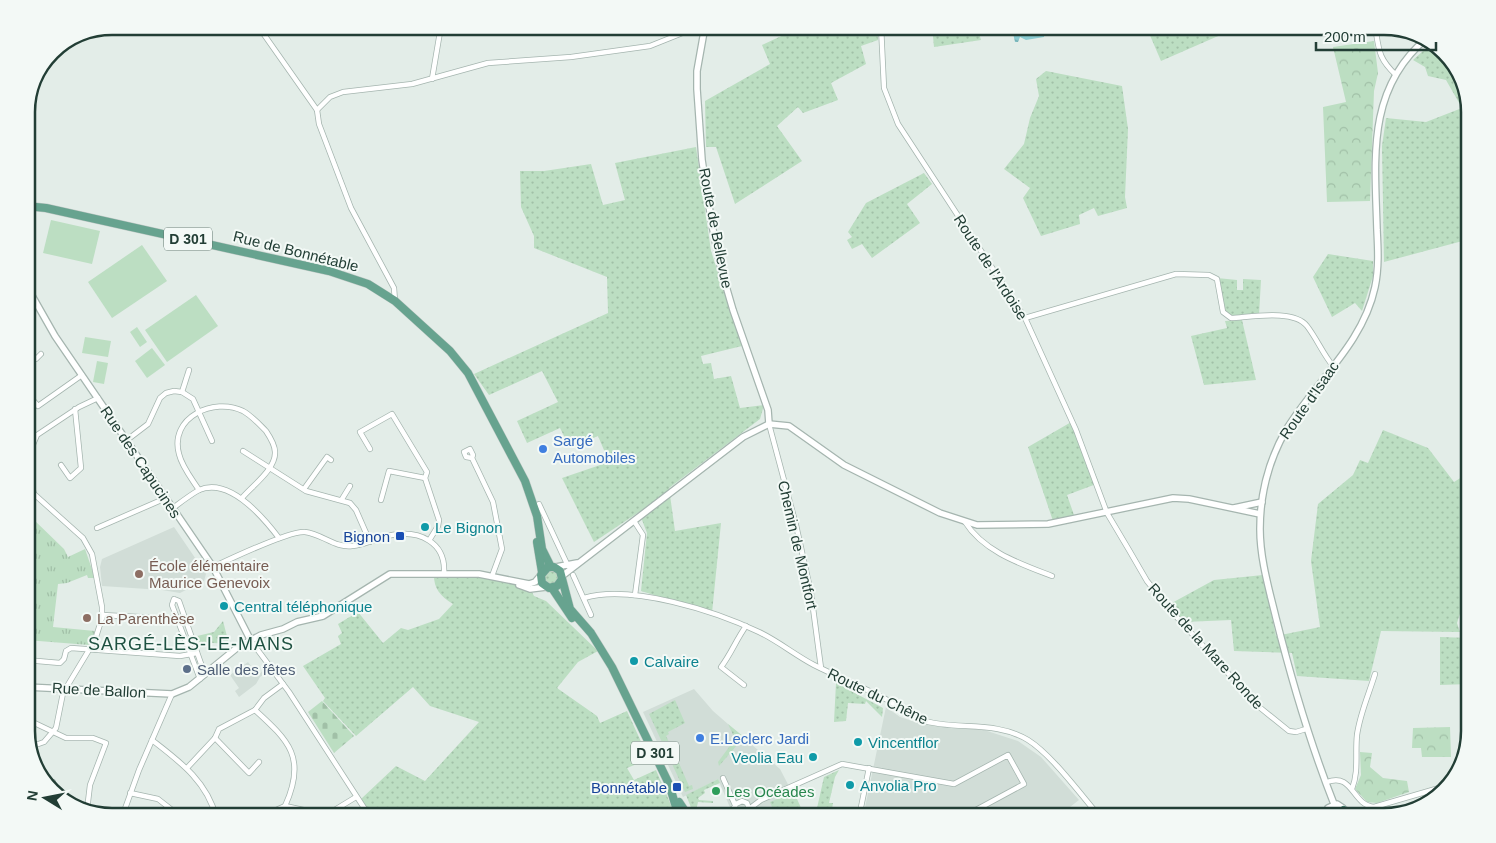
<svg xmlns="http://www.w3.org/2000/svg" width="1496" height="843" font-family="Arial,sans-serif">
  <defs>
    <pattern id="grass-dots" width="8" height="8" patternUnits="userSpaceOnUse" patternTransform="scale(1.25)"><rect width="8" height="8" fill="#bcdec2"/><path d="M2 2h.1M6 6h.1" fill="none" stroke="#a1c0a7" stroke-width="1.8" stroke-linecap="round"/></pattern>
    <pattern id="forest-crowns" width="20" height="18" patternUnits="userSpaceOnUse" patternTransform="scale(1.25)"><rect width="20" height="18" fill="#bcdec2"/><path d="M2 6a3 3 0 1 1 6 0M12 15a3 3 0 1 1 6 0" fill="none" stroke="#a1c0a7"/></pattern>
    <pattern id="cemetery-stones" width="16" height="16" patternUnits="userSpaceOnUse" patternTransform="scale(1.25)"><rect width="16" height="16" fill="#bcdec2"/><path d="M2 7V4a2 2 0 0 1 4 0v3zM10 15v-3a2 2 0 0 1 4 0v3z" fill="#a1c0a7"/></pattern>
    <pattern id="park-tufts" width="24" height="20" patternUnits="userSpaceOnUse" patternTransform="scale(1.25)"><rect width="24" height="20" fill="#bcdec2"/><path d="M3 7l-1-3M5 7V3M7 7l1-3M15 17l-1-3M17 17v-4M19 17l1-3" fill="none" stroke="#a1c0a7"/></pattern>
    <pattern id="water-ripples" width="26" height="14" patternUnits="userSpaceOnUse" patternTransform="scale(1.25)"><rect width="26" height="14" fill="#8accd2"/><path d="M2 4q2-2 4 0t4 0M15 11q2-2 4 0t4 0" fill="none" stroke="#70a7ab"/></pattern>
  </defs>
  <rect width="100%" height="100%" fill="#e3ede8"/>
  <g fill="#d1ddd7">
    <path d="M174 527 206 574 204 581 180 593 162 590 102 586 100 567 102 559Z"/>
    <path d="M248 662 258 675 267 667 270 670 260 677 256 684 239 697 235 691 239 688 230 675Z"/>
    <path d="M694 689 713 711 780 769 805 817H734L718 779 683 797 643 712Z"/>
    <path d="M886 707 900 717 915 722 984 730 1018 741 1041 757 1079 800 1057 817H863Z"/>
  </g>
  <g fill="url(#grass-dots)">
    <path d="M803 26H877L878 40 861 46 866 64 831 83 838 100 803 113 798 107 777 126 802 161 735 204 716 147H706L705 101 770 64 762 45Z"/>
    <path d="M932 26H977L981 40 934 47Z"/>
    <path d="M1073 26H1105L1106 33 1076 36Z"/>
    <path d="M1146 26H1241L1161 61Z"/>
    <path d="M1432 43 1458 69 1470 107V239L1384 262 1382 146 1386 118 1426 122 1462 108 1446 80 1428 76 1425 67 1413 60Z"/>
    <path d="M1046 71 1122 86 1128 129 1125 197 1127 208 1098 216 1094 208 1079 215 1080 224 1041 236 1023 198 1030 188 1004 169 1024 144 1030 118 1039 96 1036 79Z"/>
    <path d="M696 147 711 251 742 346 701 356 703 364 711 363 714 379 731 376 740 408 764 405 760 419 669 488 675 531 721 523 712 613 641 591 647 533 639 512 594 542 562 478 609 462 598 436 570 448 560 428 527 443 517 421 558 402 542 371 489 395 474 374 608 313 607 277 534 248V236L521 207 520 171H544L591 164 603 205 625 200 615 163Z"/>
    <path d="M924 173 932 184 907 204 920 223 872 258 862 244 852 249 847 240 852 237 848 232 866 203Z"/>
    <path d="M1328 254 1373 261V276L1362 311 1355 303 1332 317 1313 277Z"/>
    <path d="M1217 278 1237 280V290H1243V279L1261 280 1259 315 1228 316 1225 313Z"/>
    <path d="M1242 320 1256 380 1204 385 1191 336 1227 328 1225 321Z"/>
    <path d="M1073 421 1099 483 1067 495 1074 515 1053 521 1028 447Z"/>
    <path d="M1383 430 1428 448 1454 482 1470 472V583L1457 623 1460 632 1381 631 1369 681 1297 676 1292 653 1234 651 1231 620 1184 622 1170 604 1214 580 1263 575 1276 636 1320 627 1311 561 1318 504 1353 475 1360 460 1368 463Z"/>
    <path d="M546 570 558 571 559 582 547 585 543 575Z"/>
    <path d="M434 571 499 575 527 582 534 596 546 601 598 651 578 662 557 688 597 716 600 723 627 711 649 759 627 768 634 780 656 770 676 817H373L361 799 396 766 425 781 479 722 430 706 413 687 356 736 323 701 325 698 303 666 341 644 338 636 342 633 338 624 358 612 383 643 401 628 408 630 439 619 453 604C439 595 433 588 434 571Z"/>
    <path d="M223 621 229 644 199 642 197 636 214 632Z"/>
    <path d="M1440 637 1470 638V684L1440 685Z"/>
    <path d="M836 683 883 708 882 717 866 701 865 704 848 703 846 721 834 722Z"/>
    <path d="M675 700 685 723 668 732 669 734 666 736 672 748 675 747 677 753 675 754 689 786 692 785 693 789 685 792 649 714Z"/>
    <path d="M728 724 744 737 719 766 718 762 735 739Z"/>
    <path d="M839 770 835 777 829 803H833L832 809 846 812V817L825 814 824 817H815L824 777Z"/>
    <path d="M718 779 720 783 704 790 705 793 698 798 699 800 713 801V803L698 802 696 811 692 810 686 795Z"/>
    <path d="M794 792 805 817H776L770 802Z"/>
  </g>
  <g fill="url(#forest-crowns)">
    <path d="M1374 41 1378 73 1374 91 1370 201 1327 202 1323 107 1346 102 1333 47Z"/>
    <path d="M1450 727 1451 757H1422L1421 748H1412L1413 728Z"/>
    <path d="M1360 752 1372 753 1370 767 1383 778 1407 781 1409 792 1377 803 1367 802 1355 789 1361 775Z"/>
  </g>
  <path fill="url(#cemetery-stones)" d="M322 701 354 736 334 753 308 712Z"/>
  <path fill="url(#park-tufts)" d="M32 518 64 549 68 557 85 549 95 578H88L87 575 67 583 58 584 53 627 95 631 89 645 26 640V521Z"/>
  <g fill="#bcdec2">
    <path d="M51 220 100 231 92 264 43 253Z"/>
    <path d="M142 245 167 281 112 318 88 282Z"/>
    <path d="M196 295 218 326 167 362 145 330Z"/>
    <path d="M137 327 147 342 140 347 130 332Z"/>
    <path d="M85 337 111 341 108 357 82 353Z"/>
    <path d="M152 348 165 365 147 378 135 361Z"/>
    <path d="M97 361 108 363 104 384 93 382Z"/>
  </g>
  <path fill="url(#water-ripples)" d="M1041 27 1045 30 1044 37 1026 40 1020 37 1018 42H1015L1013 33 1016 29 1029 30Z"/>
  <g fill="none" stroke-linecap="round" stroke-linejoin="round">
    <g stroke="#a5b5af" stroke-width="6">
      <g id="minor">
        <path d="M258 26 317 110 319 124 351 208 394 288 395 301"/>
        <path d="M881 26 884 88 898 124 1025 318 1076 430 1107 513 1129 550 1147 581 1173 613 1258 706 1289 731 1296 732 1306 729"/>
        <path d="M1375 26C1379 50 1378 58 1396 75"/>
        <path d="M432 79 441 26"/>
        <path d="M317 110 330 97 343 92 412 84 488 63 571 57 650 46 700 26"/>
        <path d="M1025 318 1176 274 1209 275 1217 279 1223 312 1231 318C1251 317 1294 309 1307 326 1317 339 1323 354 1333 366"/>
        <path d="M26 355 36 359 41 354"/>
        <path d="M26 392 38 406 82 375"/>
        <path d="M182 392 189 370"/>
        <path d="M769 424 796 525 811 593 821 668"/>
        <path d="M26 436 34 439"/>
        <path d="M127 440 148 424 160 398 166 393 174 391 182 392 193 399 212 441"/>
        <path d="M370 449 360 432 392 414 427 472 425 478 439 520 438 526 430 539"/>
        <path d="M243 451 306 491 350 503 356 510 370 542"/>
        <path d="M472 458 466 457 464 452 470 449 473 455 472 458 493 502 502 549 492 576"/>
        <path d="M61 465 70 478 81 468 75 409"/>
        <path d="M304 489 327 457 331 460"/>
        <path d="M199 490C192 479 182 467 179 454 169 417 214 397 243 411 252 416 259 424 266 431 270 437 275 445 275 452 276 469 252 486 242 498"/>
        <path d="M26 498 34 494"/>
        <path d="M342 499 350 486"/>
        <path d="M381 500 389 471 425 478"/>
        <path d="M539 504 568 566"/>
        <path d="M173 508C181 502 190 495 199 490 229 477 263 517 279 538"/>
        <path d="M634 521 643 535 635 595"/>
        <path d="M965 522C984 552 1021 564 1052 576"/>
        <path d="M97 528 166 498"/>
        <path d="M213 567C230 559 291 530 305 532 322 534 335 548 352 546 366 545 378 537 392 535 419 530 446 542 444 573"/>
        <path d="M573 575 591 615"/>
        <path d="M584 598C631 584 715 611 759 632 778 641 795 655 814 665 836 676 860 686 882 697 896 704 906 715 921 720 956 731 995 720 1028 740 1052 755 1081 795 1100 817"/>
        <path d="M102 615 178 619"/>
        <path d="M251 641 289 692 370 817"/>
        <path d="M26 660 60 663 64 659 66 651 71 648 180 656 197 653"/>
        <path d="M200 679 172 605 174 599 179 601 205 675"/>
        <path d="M744 685 721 667C731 654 736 640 746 626"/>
        <path d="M255 710C289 741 307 758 285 806"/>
        <path d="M26 719 66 738H93L106 743 90 785 87 810"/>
        <path d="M215 738 249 773 259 762"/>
        <path d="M152 740C179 761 207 781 216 817"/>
        <path d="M30 747 44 742 56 728 63 693 95 640 102 618V607L92 554 83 538 34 494 28 470 29 454 37 435 79 407 98 398"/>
        <path d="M187 768 215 738 219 729 255 710 264 698 283 684"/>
        <path d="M723 778 735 805"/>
        <path d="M45 781 53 782V788"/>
        <path d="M1327 782C1353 772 1352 805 1374 807L1446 786"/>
        <path d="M1352 789C1359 771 1355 754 1357 735 1360 713 1369 694 1375 674"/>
        <path d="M130 793 158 799 176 813 193 817"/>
        <path d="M749 809 761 800 842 764 954 784 1008 755 1024 784 963 817"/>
        <path d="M122 817 139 770 172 694"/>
        <path d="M194 817 219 810 265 815 285 806 322 814 333 811 356 797"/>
        <path d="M720 817 734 808"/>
        <path d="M741 817 735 814 734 809 736 804 742 801 747 803 749 809 748 814 742 817"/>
        <path d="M859 817 869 768"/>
      </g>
    </g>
    <g stroke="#a5b5af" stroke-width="8">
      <g id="tertiary">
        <path d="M705 26 697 71V89L702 160 712 225 721 269 733 310 768 410 769 424"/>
        <path d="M26 285 55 336 213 567 251 641"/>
        <path d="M1234 508 1262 502"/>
        <path d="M556 567 577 563"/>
        <path d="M562 576 743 437 769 424 789 426 844 465 940 513 977 525 1048 524 1173 498 1189 499 1260 514"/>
        <path d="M519 585 530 589 546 587"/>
        <path d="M26 687 172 694 189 687 238 647 261 635 283 629 297 622 323 616 390 574H479L529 584 535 582 541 575"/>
        <path d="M1334 804C1310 743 1292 682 1276 618 1269 589 1260 559 1260 529 1260 495 1269 460 1286 430 1315 382 1363 344 1375 287 1379 268 1378 249 1377 230 1375 159 1366 89 1427 38"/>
        <path d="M1329 817 1328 808 1337 804 1343 808V817"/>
      </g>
    </g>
    <g stroke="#c1c9c6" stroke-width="9">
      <g id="primary">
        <path d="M26 206 46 208 329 271 368 284 395 301 450 351 468 373 525 481 537 516 542 549 551 567"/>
        <path d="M537 542 542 572"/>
        <path d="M562 579 557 586 549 588 542 583 541 575 548 567H554L560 571 570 609 591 633 612 667 669 784 679 817"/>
        <path d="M552 588 572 618"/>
        <path d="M679 802 689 817"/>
      </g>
    </g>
    <g stroke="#c1c9c6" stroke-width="9">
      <g id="trunk">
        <path d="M1344 810 1359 817"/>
        <path d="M1324 817 1327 813"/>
      </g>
    </g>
    <use href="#minor" stroke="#fff" stroke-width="4.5"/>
    <use href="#tertiary" stroke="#fff" stroke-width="5.5"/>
    <use href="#primary" stroke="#67a38f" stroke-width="8"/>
    <use href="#trunk" stroke="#4a8774" stroke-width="8"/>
  </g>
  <g fill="#3f7fe0" stroke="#f3f9f6" stroke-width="2">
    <circle cx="543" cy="449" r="5"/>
    <circle cx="700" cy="738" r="5"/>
  </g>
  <g fill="#0f9aa8" stroke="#f3f9f6" stroke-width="2">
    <circle cx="425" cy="527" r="5"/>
    <circle cx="224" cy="606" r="5"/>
    <circle cx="634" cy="661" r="5"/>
    <circle cx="858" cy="742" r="5"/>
    <circle cx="813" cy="757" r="5"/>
    <circle cx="850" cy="785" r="5"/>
  </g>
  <g fill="#1a4fb4" stroke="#f3f9f6" stroke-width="2">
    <rect x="395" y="531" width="10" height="10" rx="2.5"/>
    <rect x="672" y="782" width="10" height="10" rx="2.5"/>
  </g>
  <g fill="#8d6e63" stroke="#f3f9f6" stroke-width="2">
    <circle cx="139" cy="574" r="5"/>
    <circle cx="87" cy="618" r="5"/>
  </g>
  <circle fill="#5c6f8a" stroke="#f3f9f6" stroke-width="2" cx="187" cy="669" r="5"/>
  <circle fill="#2e9e5b" stroke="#f3f9f6" stroke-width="2" cx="716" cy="791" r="5"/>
  <g text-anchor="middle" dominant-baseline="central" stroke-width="4" stroke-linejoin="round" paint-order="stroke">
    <g fill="#f3f9f6" stroke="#61766f" stroke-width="1">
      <rect x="164" y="227.5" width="48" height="23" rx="4"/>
      <rect x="631" y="741.5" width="48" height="23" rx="4"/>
    </g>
    <g font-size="14" font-weight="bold" fill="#223e35">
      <text x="188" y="239">D 301</text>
      <text x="655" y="753">D 301</text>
    </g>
    <g font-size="15" fill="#223e35" stroke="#f3f9f6">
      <text transform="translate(716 228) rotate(79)">Route de Bellevue</text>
      <text transform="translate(296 251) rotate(14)">Rue de Bonnétable</text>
      <text transform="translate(991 267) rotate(57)">Route de l'Ardoise</text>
      <text transform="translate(1309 400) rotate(-55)">Route d'Isaac</text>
      <text transform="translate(141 462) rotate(56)">Rue des Capucines</text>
      <text transform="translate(798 545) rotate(77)">Chemin de Montfort</text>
      <text transform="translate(1206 646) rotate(48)">Route de la Mare Ronde</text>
      <text transform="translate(99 690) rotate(3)">Rue de Ballon</text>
      <text transform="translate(878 696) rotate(26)">Route du Chêne</text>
    </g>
    <g font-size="15" fill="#366cbe" stroke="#f3f9f6" text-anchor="start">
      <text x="553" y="440">Sargé<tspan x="553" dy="17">Automobiles</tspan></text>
      <text x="710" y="738">E.Leclerc Jardi</text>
    </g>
    <g font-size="15" fill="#0d838f" stroke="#f3f9f6" text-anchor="start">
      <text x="435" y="527">Le Bignon</text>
      <text x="234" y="606">Central téléphonique</text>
      <text x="644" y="661">Calvaire</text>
      <text x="868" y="742">Vincentflor</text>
      <text x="803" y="757" text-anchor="end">Veolia Eau</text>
      <text x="860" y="785">Anvolia Pro</text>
    </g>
    <g font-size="15" fill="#164399" stroke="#f3f9f6" text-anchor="end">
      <text x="390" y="536">Bignon</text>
      <text x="667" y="787">Bonnétable</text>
    </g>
    <g font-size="15" fill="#785e54" stroke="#f3f9f6" text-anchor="start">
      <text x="149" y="565">École élémentaire<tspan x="149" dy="17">Maurice Genevoix</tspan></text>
      <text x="97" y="618">La Parenthèse</text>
    </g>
    <g font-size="15" fill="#4e5e75" stroke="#f3f9f6" text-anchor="start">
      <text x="197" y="669">Salle des fêtes</text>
    </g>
    <g font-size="15" fill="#27864d" stroke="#f3f9f6" text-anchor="start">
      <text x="726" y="791">Les Océades</text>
    </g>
    <g font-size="18" letter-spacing="1" fill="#1e5141" stroke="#f3f9f6">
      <text x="191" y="644">SARGÉ-LÈS-LE-MANS</text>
    </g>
  </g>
  <path d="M0 0H1496V843H0ZM112 35H1384A77 77 0 0 1 1461 112V731A77 77 0 0 1 1384 808H112A77 77 0 0 1 35 731V112A77 77 0 0 1 112 35Z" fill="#f3f9f6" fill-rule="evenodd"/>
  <path fill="none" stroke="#223e35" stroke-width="2.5" d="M112 35H1384A77 77 0 0 1 1461 112V731A77 77 0 0 1 1384 808H112A77 77 0 0 1 35 731V112A77 77 0 0 1 112 35Z"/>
  <g transform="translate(45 798) rotate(280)" stroke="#f3f9f6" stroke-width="4" paint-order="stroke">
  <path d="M0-4L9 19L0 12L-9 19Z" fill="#223e35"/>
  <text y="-8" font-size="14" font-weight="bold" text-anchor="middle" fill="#223e35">N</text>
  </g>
  <path d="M1316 42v8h120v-8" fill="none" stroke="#223e35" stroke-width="2.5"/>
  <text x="1324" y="42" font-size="15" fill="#223e35" stroke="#f3f9f6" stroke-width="4" paint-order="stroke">200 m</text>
</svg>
